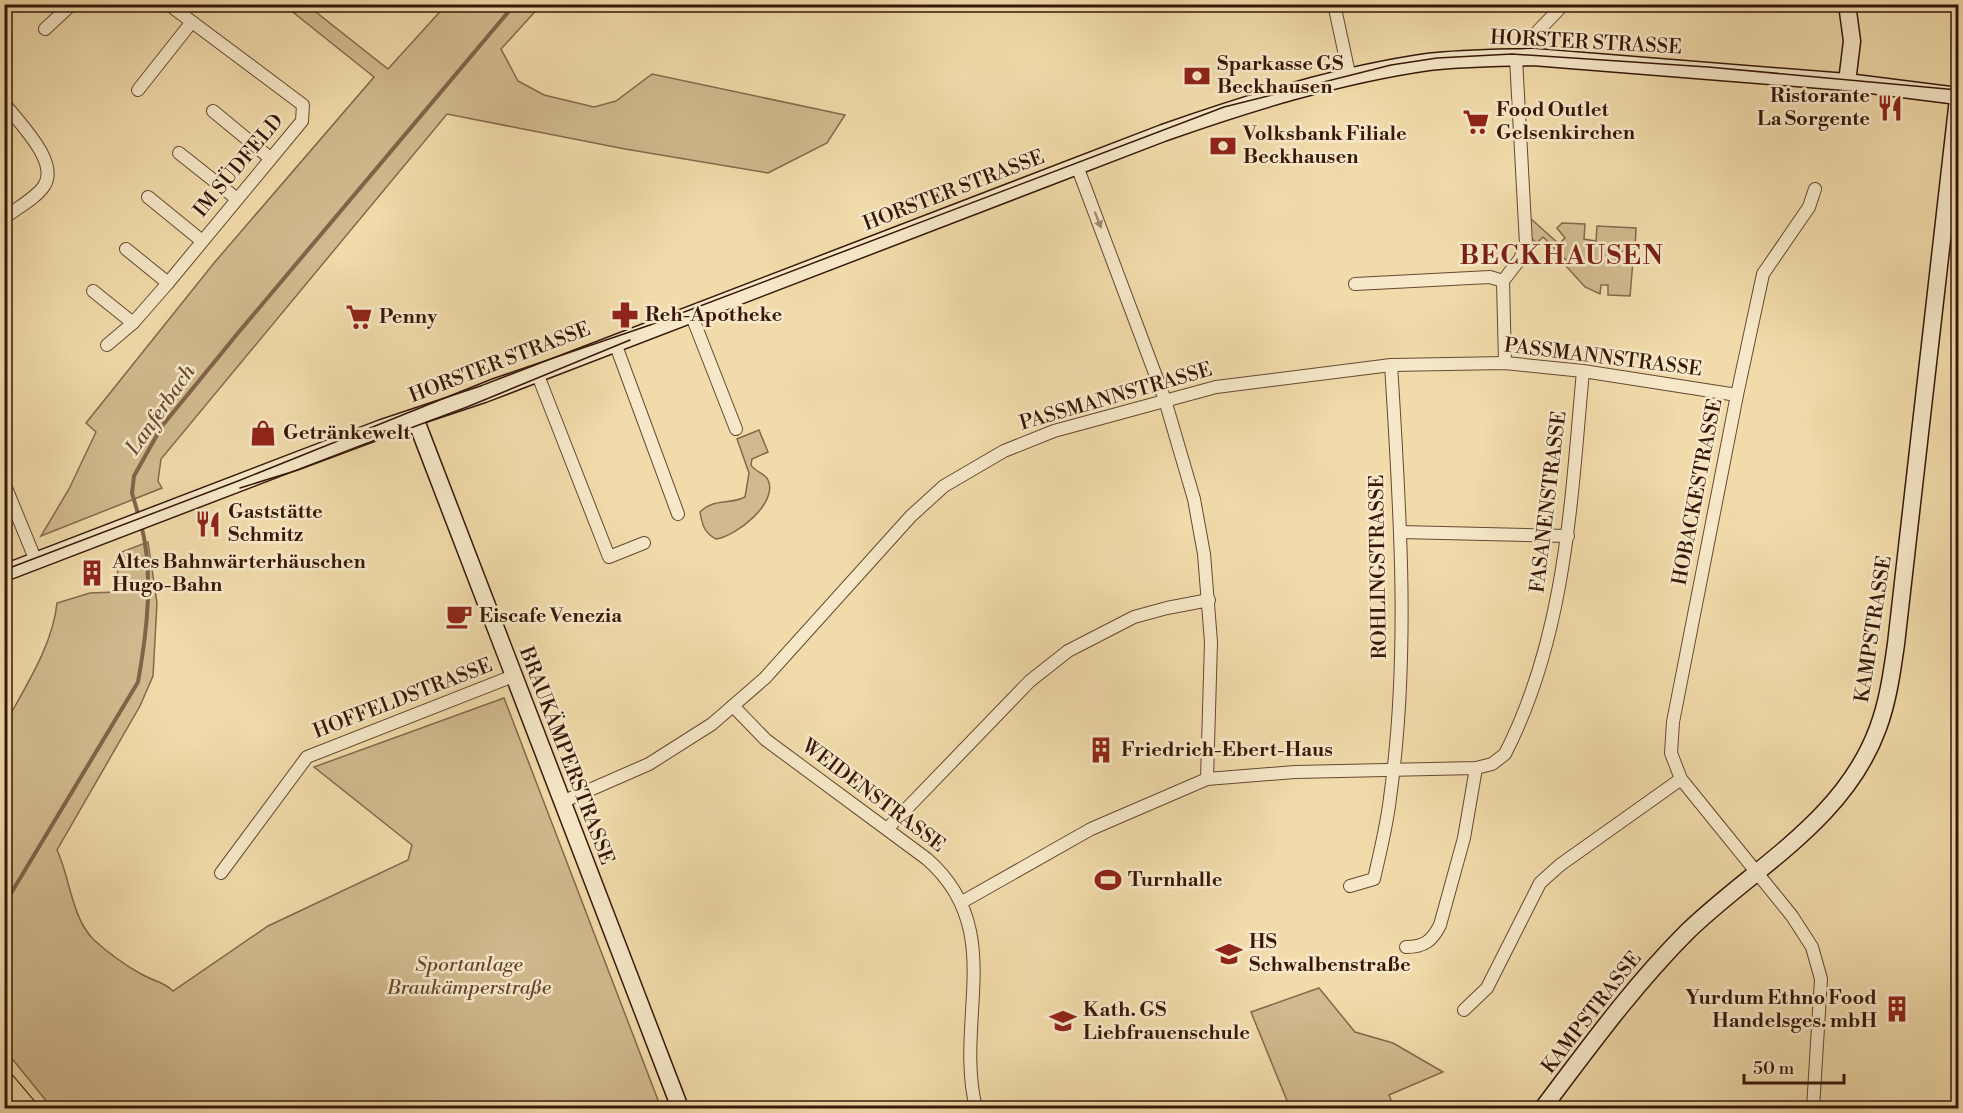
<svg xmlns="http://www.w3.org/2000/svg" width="1963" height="1113" font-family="'Libre Bodoni',serif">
  <rect width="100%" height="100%" fill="#f1dbaa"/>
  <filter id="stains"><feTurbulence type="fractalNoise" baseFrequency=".00333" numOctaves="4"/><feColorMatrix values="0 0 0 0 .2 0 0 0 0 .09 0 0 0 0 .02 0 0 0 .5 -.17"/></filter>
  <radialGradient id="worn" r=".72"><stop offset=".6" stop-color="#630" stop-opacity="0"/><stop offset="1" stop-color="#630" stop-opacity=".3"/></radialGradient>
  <g fill="#d1ba8f" stroke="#84684c" stroke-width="1.5">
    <path d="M284 5H307L388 69 446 5H541L501 49 518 81 544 95 594 107 616 101 652 74 845 115 827 143 768 173 625 149 447 114 161 459 158 481 162 488 41 536 69 489 96 432 86 423 214 263 374 77Z"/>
    <path d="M1530 218 1559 244 1565 238 1557 228 1562 223 1585 224 1584 239 1596 241 1597 226 1636 228 1635 251H1616V259L1633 261 1630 296 1608 295V285H1601L1600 294 1585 287 1566 266 1569 263 1543 237 1537 243 1531 238Z"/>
    <path d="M759 430 768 452 752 459 751 465C755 472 765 473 768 480 779 503 735 537 716 539 704 533 702 524 700 512 713 498 730 505 745 497L749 473 737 439Z"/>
    <path d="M148 542 157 603 153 676 140 706 57 850C70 877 71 916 93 939 107 952 125 965 141 974 153 981 163 981 173 991L268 926 408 860 412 845 314 767 504 698 661 1108H52L5 1050V712L10 715C30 679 53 642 57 603L90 593 116 592 119 553Z"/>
    <path d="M1319 988 1355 1032 1393 1043 1443 1072 1389 1095 1394 1108H1290L1251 1012Z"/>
  </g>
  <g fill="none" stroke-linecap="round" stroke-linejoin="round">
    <g stroke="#816449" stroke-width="4">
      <path d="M139 517 132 493 134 476 162 426 238 333 515 4"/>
      <path d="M4 905 138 682C147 632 154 574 141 524"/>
    </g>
    <g stroke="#664831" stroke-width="14">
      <g id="street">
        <path d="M1334 4 1350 78"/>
        <path d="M45 29 72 4"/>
        <path d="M1538 31 1564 4"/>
        <path d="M138 90 191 23"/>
        <path d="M4 103C19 123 60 162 44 186 36 198 17 208 4 218"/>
        <path d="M213 111 270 158"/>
        <path d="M179 153 237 199"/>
        <path d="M1077 166 1165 400 1194 499 1204 554 1211 642 1207 779"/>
        <path d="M148 197 202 241"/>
        <path d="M126 249 168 283"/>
        <path d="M1503 281 1520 259 1526 244 1516 58"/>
        <path d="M1355 284 1490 277 1503 281 1505 363"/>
        <path d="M93 291 133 323"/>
        <path d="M691 314 736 429"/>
        <path d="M615 343 678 514"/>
        <path d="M107 345 133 323 168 283 302 121 303 105 168 4"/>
        <path d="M537 373 609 557 644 543"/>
        <path d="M4 483 36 561"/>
        <path d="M1401 532 1568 536"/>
        <path d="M733 706 766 740 927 859C1008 930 954 1019 976 1108"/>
        <path d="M562 802 649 764 712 724 765 678 911 516 944 486 1004 451 1054 431 1216 387 1391 365 1505 363 1583 371 1737 395"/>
        <path d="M887 829 1030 681 1068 651 1134 617 1167 608 1209 600"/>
        <path d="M221 873 307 757 513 676"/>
        <path d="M1350 886 1374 879C1380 852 1387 825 1390 798 1410 656 1400 508 1391 365"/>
        <path d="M962 902 1091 829 1207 779 1295 772 1476 768 1492 764 1505 754C1566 635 1571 501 1583 371"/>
        <path d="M1406 947C1424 947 1432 941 1440 925L1464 838 1476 768"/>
        <path d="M1464 1010 1487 988 1540 883 1560 865 1681 779"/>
        <path d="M1813 1108 1821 979 1812 947 1792 916 1681 779 1671 753 1673 722 1737 395 1763 274 1809 207 1815 189"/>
      </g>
    </g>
    <g stroke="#371709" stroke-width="19">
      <g id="secondary">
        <path d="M1847 82 1852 41 1847 4"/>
        <path d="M415 418 680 1108"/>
        <path d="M4 573 382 428 484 394 1163 133C1248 103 1338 75 1428 62 1463 58 1498 58 1533 57L1847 82 1958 96"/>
        <path d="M1543 1108C1589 1047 1633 986 1687 932 1754 867 1844 821 1878 728 1888 701 1892 672 1896 644L1958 99"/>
      </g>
    </g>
    <g stroke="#371709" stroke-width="23">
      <path id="highway" d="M4 1082 26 1108"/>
    </g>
    <use href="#street" stroke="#f6e8c8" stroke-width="12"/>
    <use href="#secondary" stroke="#f6e8c8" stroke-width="16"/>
    <use href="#highway" stroke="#f1dbaa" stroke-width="21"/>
    <g stroke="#371709" stroke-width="1.5">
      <path d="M240 488 298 470 467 407 630 340"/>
      <path d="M4 570 238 481 492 379 650 325 1224 107 1391 65 1437 58 1512 54 1708 67 1958 90"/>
    </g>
  </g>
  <defs><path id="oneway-solid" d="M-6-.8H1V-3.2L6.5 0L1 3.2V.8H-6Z" transform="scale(1.5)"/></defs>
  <use fill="#a08a72" href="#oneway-solid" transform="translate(1098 220) rotate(69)"/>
  <defs>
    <g id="bank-bare" transform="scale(2.07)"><path d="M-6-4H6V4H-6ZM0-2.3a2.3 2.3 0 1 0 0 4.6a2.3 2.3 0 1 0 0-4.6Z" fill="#8f2418" stroke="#f6e8c8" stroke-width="2.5" paint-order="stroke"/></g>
    <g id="restaurant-bare" transform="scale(2.07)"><path d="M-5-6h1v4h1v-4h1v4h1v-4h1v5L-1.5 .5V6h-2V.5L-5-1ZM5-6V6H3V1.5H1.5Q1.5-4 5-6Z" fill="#8f2418" stroke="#f6e8c8" stroke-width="2.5" paint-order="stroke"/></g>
    <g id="supermarket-bare" transform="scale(2.07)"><path d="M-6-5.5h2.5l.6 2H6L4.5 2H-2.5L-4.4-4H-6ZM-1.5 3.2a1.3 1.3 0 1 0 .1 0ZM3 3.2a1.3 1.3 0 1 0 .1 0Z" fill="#8f2418" stroke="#f6e8c8" stroke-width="2.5" paint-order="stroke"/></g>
    <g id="pharmacy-bare" transform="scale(2.07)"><path d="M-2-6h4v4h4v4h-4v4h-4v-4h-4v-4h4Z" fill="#8f2418" stroke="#f6e8c8" stroke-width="2.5" paint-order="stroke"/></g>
    <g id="shop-bare" transform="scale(2.07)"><path d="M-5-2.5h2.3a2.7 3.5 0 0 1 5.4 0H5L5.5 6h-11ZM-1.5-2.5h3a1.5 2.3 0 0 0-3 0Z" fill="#8f2418" stroke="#f6e8c8" stroke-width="2.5" paint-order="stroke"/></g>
    <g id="building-bare" transform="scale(2.07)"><path d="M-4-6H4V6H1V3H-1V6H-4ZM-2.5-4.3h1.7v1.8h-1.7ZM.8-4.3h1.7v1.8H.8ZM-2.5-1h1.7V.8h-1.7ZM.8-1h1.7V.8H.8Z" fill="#8f2418" stroke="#f6e8c8" stroke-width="2.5" paint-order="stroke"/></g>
    <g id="cafe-bare" transform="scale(2.07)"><path d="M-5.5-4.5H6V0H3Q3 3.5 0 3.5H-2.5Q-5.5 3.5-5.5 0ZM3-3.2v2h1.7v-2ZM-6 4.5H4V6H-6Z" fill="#8f2418" stroke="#f6e8c8" stroke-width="2.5" paint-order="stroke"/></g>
    <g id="stadium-bare" transform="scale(2.07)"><path d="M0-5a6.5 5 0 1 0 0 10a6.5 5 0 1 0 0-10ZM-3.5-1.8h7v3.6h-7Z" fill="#8f2418" stroke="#f6e8c8" stroke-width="2.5" paint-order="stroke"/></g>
    <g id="school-bare" transform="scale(2.07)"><path d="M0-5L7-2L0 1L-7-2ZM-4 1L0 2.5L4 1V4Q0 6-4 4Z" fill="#8f2418" stroke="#f6e8c8" stroke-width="2.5" paint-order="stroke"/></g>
  </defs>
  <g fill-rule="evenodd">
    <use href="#bank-bare" x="1197" y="76"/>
    <use href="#restaurant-bare" x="1890" y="108"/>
    <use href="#supermarket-bare" x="1476" y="122"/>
    <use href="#bank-bare" x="1223" y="146"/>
    <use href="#pharmacy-bare" x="625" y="315"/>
    <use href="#supermarket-bare" x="359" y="317"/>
    <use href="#shop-bare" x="263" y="433"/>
    <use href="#restaurant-bare" x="208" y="524"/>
    <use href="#building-bare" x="92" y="573"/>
    <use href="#cafe-bare" x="459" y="616"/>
    <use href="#building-bare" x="1101" y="750"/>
    <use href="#stadium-bare" x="1108" y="880"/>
    <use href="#school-bare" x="1229" y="954"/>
    <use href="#building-bare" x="1897" y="1009"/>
    <use href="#school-bare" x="1063" y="1021"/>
  </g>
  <g text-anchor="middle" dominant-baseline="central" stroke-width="5" stroke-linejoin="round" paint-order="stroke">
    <g font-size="20" fill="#371709" stroke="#f6e8c8">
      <text transform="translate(1586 43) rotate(3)">HORSTER STRASSE</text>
      <text transform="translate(239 166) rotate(-50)">IM SÜDFELD</text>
      <text transform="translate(954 191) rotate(-21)">HORSTER STRASSE</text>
      <text transform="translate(1603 358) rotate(7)">PASSMANNSTRASSE</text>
      <text transform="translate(500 363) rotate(-21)">HORSTER STRASSE</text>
      <text transform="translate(1116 397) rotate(-16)">PASSMANNSTRASSE</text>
      <text transform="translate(1698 492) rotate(-79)">HOBACKESTRASSE</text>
      <text transform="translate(1549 502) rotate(-83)">FASANENSTRASSE</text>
      <text transform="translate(1379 567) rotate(-91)">ROHLINGSTRASSE</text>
      <text transform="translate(1874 629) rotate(-81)">KAMPSTRASSE</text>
      <text transform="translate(403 699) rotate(-21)">HOFFELDSTRASSE</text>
      <text transform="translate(566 756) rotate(69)">BRAUKÄMPERSTRASSE</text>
      <text transform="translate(873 796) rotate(37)">WEIDENSTRASSE</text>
      <text transform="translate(1592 1013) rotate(-52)">KAMPSTRASSE</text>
    </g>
    <g font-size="20" font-weight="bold" fill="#371709" stroke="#f6e8c8" text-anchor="start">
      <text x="1217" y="64">Sparkasse GS<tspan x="1217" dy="23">Beckhausen</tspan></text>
      <text x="1870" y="96" text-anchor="end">Ristorante<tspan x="1870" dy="23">La Sorgente</tspan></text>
      <text x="1496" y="110">Food Outlet<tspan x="1496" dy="23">Gelsenkirchen</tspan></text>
      <text x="1243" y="134">Volksbank Filiale<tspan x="1243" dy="23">Beckhausen</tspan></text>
      <text x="645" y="315">Reh-Apotheke</text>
      <text x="379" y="317">Penny</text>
      <text x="283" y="433">Getränkewelt</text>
      <text x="228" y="512">Gaststätte<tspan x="228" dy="23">Schmitz</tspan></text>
      <text x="112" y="562">Altes Bahnwärterhäuschen<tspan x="112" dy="23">Hugo-Bahn</tspan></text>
      <text x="479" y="616">Eiscafe Venezia</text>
      <text x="1121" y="750">Friedrich-Ebert-Haus</text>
      <text x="1128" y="880">Turnhalle</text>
      <text x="1249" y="942">HS<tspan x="1249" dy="23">Schwalbenstraße</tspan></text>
      <text x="1877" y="998" text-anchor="end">Yurdum Ethno Food<tspan x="1877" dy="23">Handelsges. mbH</tspan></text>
      <text x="1083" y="1010">Kath. GS<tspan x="1083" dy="23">Liebfrauenschule</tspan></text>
    </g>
    <g font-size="20" font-style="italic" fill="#654831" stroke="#f6e8c8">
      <text x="469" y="965">Sportanlage<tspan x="469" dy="23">Braukämperstraße</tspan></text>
    </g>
    <g font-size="21" font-style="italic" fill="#684b33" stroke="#f6e8c8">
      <text transform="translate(161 410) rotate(-55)">Lanferbach</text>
    </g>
    <g font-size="26" font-weight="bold" letter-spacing="1.5" fill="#7a1f14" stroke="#f6e8c8">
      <text x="1562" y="256">BECKHAUSEN</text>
    </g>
  </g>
  <rect width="1963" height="1113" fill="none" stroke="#f1dbaa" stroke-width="24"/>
  <rect x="6" y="6" width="1951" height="1101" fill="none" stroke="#371709" stroke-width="3"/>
  <rect x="12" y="12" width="1939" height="1089" fill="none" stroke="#371709" stroke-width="1.5"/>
  <path d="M1744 1074v9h100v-9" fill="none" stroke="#371709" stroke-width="3"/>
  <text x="1753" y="1074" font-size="18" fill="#371709" stroke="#f6e8c8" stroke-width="4.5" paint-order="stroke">50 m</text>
  <rect width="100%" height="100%" filter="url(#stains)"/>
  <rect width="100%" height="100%" fill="url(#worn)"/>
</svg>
